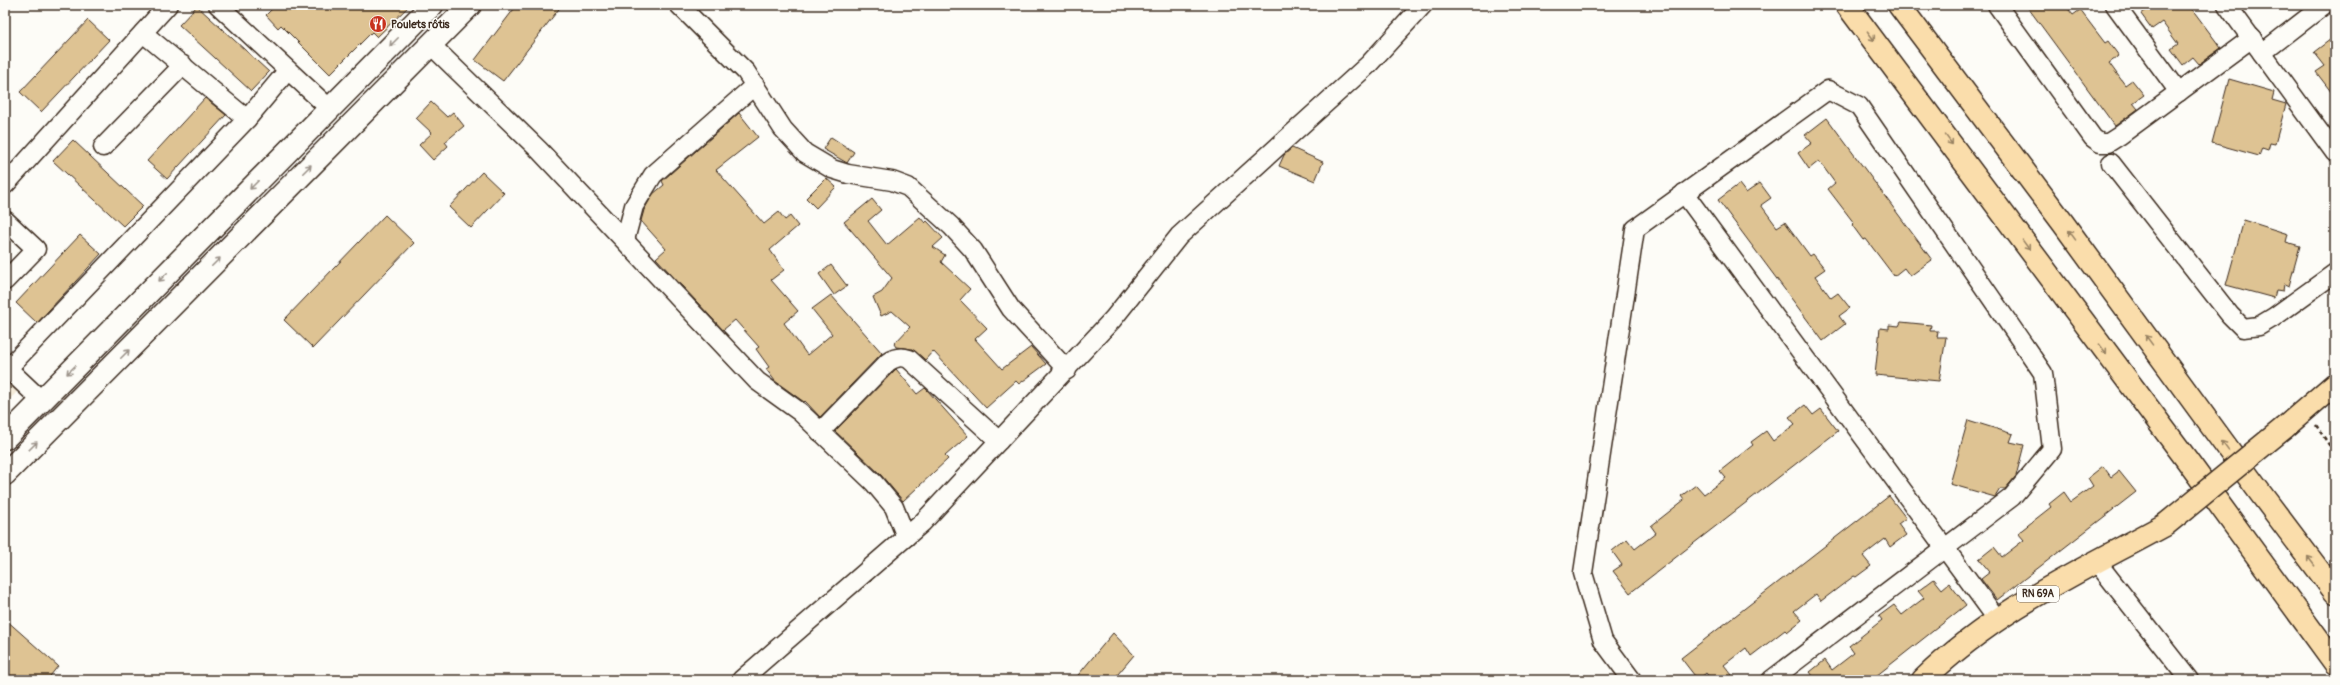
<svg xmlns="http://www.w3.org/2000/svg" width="2340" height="685" font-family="Pangolin,sans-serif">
  <rect width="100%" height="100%" fill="#fdfcf7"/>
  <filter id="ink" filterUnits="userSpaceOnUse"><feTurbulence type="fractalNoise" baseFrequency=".025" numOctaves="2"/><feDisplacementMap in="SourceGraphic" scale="8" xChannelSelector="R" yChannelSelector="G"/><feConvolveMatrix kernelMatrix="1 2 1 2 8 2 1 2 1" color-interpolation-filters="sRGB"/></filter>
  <g filter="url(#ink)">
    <path fill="#f4ebd9" d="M5 377 18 391 5 404Z"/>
    <g fill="#dec393" stroke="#3b2a1e">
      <path d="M276 5H410L377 37 372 32 330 74 281 25 278 28 266 15Z"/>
      <path d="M517 5H562L503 81 475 60Z"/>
      <path d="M2026 5H2065L2073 15 2080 10 2105 43 2108 41 2119 56 2109 63 2125 85 2132 80 2144 95 2133 103 2138 109 2115 126Z"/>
      <path d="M2154 5H2189L2221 48 2199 64 2193 57 2183 65 2171 49 2178 44 2162 22 2152 29 2141 14Z"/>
      <path d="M197 6 269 72 251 91 179 25Z"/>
      <path d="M88 20 109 40 41 112 20 92Z"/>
      <path d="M2335 36V97L2316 72 2325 66 2314 52Z"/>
      <path d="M2229 79 2274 92 2272 100 2286 104 2275 144 2270 143 2268 150 2262 148 2259 156 2212 143Z"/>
      <path d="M205 98 226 115 167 179 147 161Z"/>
      <path d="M431 102 447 117 453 112 464 126 445 142 448 146 433 160 419 145 432 133 416 118Z"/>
      <path d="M739 113 758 137 716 170 764 224 779 212 785 220 790 216 798 226 770 250 784 270 771 280 798 311 784 323 807 355 832 334 812 309 831 295 882 353 820 417 805 401 804 402 775 381 766 369 769 367 756 349 759 347 735 320 723 330 656 258 666 249 641 221 644 210 653 194 664 185 662 181Z"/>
      <path d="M1827 118 1932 260 1910 276 1904 268 1894 276 1866 239 1863 240 1852 225 1854 223 1828 189 1835 183 1819 161 1809 169 1798 153 1812 143 1805 135Z"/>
      <path d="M831 137 854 152 847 163 823 149Z"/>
      <path d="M73 140 143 206 123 226 53 161Z"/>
      <path d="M1292 148 1323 162 1315 181 1279 166 1284 155Z"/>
      <path d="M482 172 504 193 471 228 449 207Z"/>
      <path d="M826 178 836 187 816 208 806 198Z"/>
      <path d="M1760 183 1771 198 1761 205 1777 227 1785 222 1810 256 1813 254 1825 269 1815 276 1831 298 1838 293 1850 308 1839 316 1845 324 1823 341 1718 200 1739 184 1746 193Z"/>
      <path d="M872 199 881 210 868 221 887 245 920 217 925 223 927 221 943 238 933 247 945 255 941 262 970 289 960 300 987 328 975 339 1002 369 1031 347 1046 364 1019 384 1016 381 986 408 933 351 925 360 912 349 896 347 894 344 910 327 892 311 881 316 873 297 882 292 892 278 844 222Z"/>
      <path d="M385 215 414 243 313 348 284 320Z"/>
      <path d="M2244 220 2288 234 2286 242 2300 246 2289 286 2284 284 2283 291 2276 290 2274 298 2226 285Z"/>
      <path d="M80 235 101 254 37 323 16 303Z"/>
      <path d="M831 265 847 286 834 295 819 274Z"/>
      <path d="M1901 322 1931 325 1930 331H1938L1937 337H1946L1939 381 1875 375 1880 328 1889 329V325L1899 326Z"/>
      <path d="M896 369 917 394 925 388 928 391 968 436 945 456 948 459 903 501 881 475 835 431Z"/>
      <path d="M1805 405 1813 415 1821 409 1838 431 1630 593 1613 571 1622 565 1612 551 1627 539 1635 549 1656 533 1651 526 1684 500 1681 496 1696 485 1704 494 1726 478 1720 471 1753 445 1751 442 1766 431 1773 441 1795 424 1789 417Z"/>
      <path d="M1968 420 2013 434 2010 442 2024 445 2016 476 2005 489H2000L1995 497 1950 484Z"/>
      <path d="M2103 466 2111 477 2119 471 2136 492 1997 600 1981 579 1990 572 1979 559 1994 547 2002 557 2024 540 2018 533 2051 507 2049 504 2064 492 2071 502 2093 486 2088 478Z"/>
      <path d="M1889 496 1906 518 1898 524 1906 535 1890 547 1885 539 1863 556 1871 566 1856 577 1854 576 1821 601 1816 594 1794 611 1802 620 1787 632 1785 630 1751 656 1746 648 1724 665 1736 680H1712L1706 673 1698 680 1681 658Z"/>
      <path d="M1934 579 1942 589 1949 583 1966 605 1871 680H1816L1810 672 1825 660 1832 670 1854 653 1849 646 1882 620 1879 616 1894 605 1902 615 1924 598 1918 591Z"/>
      <path d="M5 619 58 666 47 680H5Z"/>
      <path d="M1113 633 1134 655 1113 680H1074Z"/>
    </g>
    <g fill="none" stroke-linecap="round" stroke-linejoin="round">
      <g stroke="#3b2a1e" stroke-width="21">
        <g id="minor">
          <path d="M218 5 329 108"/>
          <path d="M679 5 746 72 783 129 805 153 832 169 848 174 892 181 908 187 951 226 973 250 1011 309 1067 370"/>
          <path d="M1997 5 2093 138 2100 143H2108L2119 136 2252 38"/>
          <path d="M2115 5 2179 92"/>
          <path d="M2227 5 2335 153"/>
          <path d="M143 33 247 119"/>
          <path d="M431 45 539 150 757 381 800 412 874 483 894 507 906 537"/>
          <path d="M2262 53 2324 5"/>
          <path d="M103 147 183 65"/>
          <path d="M2111 163 2230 315 2243 328 2259 326 2274 317 2335 273"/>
          <path d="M5 185 168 5"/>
          <path d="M1684 193 1997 619"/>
          <path d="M5 220 36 249 5 281"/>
          <path d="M625 240 634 206 653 175 755 85"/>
          <path d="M5 366 41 400"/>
          <path d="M8 368 247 119 288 70"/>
          <path d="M820 432 888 362C895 357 901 356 909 359L999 441"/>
          <path d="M2096 561 2189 680"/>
          <path d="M741 680 922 523 1113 319 1179 236 1368 65 1423 5"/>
          <path d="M1632 680 1603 641 1583 573 1635 229 1828 90 1859 106 2043 373 2052 449 2012 497 1771 680"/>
        </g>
      </g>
      <g stroke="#3b2a1e" stroke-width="25">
        <g id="secondary">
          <path d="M5 438 432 5"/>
          <path d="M5 474 470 5"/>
        </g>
      </g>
      <g stroke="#3b2a1e" stroke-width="25">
        <g id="primary">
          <path d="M2284 428 2335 384"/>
          <path d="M1923 680C1996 609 2077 573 2165 525"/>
        </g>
      </g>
      <g stroke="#3b2a1e" stroke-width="25">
        <g id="motorway">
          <path d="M1847 5 2187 460 2335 663"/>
          <path d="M1899 5 2063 223 2261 494 2335 592"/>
        </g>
      </g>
      <path stroke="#3b2a1e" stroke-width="2.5" stroke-dasharray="4 3" stroke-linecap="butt" d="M2316 425 2335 454"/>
      <use href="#minor" stroke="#fdfcf7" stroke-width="18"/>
      <use href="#secondary" stroke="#fdfcf7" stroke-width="22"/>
      <use href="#primary" stroke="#faddab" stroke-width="22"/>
      <use href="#motorway" stroke="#faddab" stroke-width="22"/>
      <g stroke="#3b2a1e" stroke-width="25" stroke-linecap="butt">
        <path id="primary-bridge" d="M2165 525 2284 428"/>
      </g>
      <use href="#primary-bridge" stroke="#faddab" stroke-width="22"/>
    </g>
    <defs><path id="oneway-shaft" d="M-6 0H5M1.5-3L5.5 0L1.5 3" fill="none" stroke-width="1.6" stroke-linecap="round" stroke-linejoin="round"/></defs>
    <g stroke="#9a8464">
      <use href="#oneway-shaft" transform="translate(1871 36) rotate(53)"/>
      <use href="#oneway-shaft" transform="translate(1949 140) rotate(54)"/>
      <use href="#oneway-shaft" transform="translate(2072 235) rotate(-126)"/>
      <use href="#oneway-shaft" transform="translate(2026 245) rotate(54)"/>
      <use href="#oneway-shaft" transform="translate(2149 340) rotate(-126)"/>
      <use href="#oneway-shaft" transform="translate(2103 349) rotate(53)"/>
      <use href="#oneway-shaft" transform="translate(2225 446) rotate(-126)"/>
      <use href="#oneway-shaft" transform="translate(2311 561) rotate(-127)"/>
    </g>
    <g stroke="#9c938a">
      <use href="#oneway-shaft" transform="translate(394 42) rotate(135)"/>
      <use href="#oneway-shaft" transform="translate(307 169) rotate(-45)"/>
      <use href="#oneway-shaft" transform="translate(254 185) rotate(135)"/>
      <use href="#oneway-shaft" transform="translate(216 262) rotate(-45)"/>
      <use href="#oneway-shaft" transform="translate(163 277) rotate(135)"/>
      <use href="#oneway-shaft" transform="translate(125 354) rotate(-45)"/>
      <use href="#oneway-shaft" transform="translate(71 370) rotate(135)"/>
      <use href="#oneway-shaft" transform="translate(33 446) rotate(-45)"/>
    </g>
  </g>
  <defs>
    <g id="restaurant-disc" transform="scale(0.9)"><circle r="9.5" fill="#c8321e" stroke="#fdfcf7"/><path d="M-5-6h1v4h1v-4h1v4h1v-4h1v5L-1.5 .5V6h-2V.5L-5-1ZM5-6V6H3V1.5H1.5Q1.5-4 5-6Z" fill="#fff"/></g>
  </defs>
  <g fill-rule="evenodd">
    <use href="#restaurant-disc" x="378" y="24"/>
  </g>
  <g text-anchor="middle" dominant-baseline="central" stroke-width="3" stroke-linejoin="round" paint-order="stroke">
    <rect fill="#fdfcf7" stroke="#75695f" stroke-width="1" x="2017" y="586" width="42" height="16" rx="3"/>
    <g font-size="10" font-weight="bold" fill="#3b2a1e">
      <text x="2038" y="594">RN 69A</text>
    </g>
    <g font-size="11" font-weight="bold" fill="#3b2a1e" stroke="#fdfcf7" text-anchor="start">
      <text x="391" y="24">Poulets rôtis</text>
    </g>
  </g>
  <rect width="2340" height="685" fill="none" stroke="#fdfcf7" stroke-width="20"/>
  <rect x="10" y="10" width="2320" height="665" fill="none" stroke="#3b2a1e" stroke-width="1.5" filter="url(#ink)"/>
</svg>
